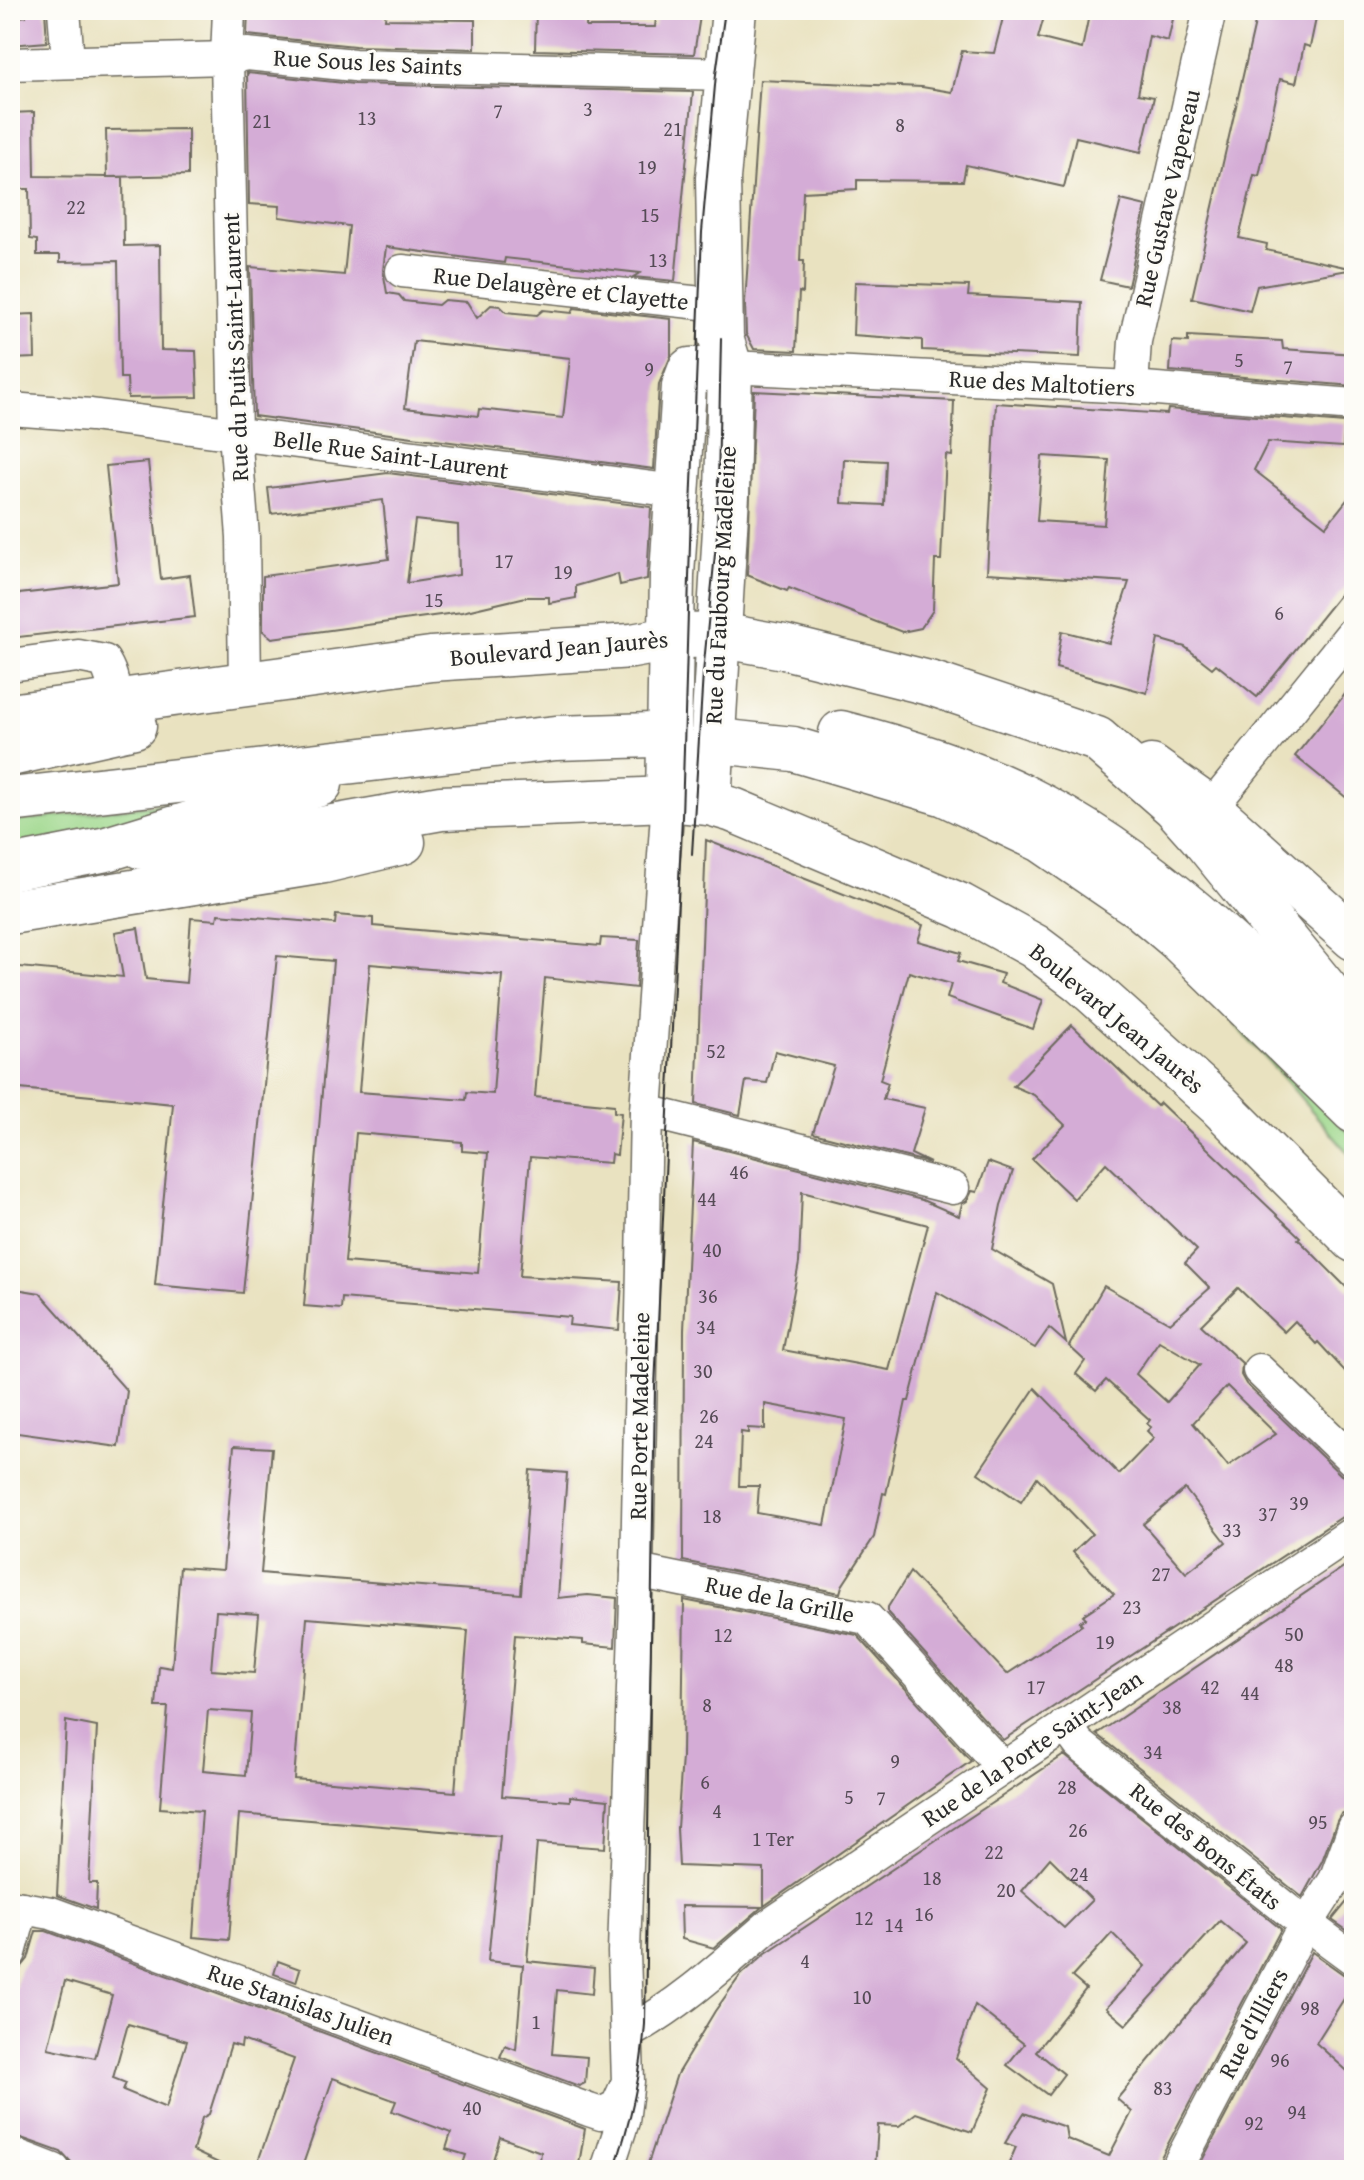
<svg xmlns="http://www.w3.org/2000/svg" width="1364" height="2180" font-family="'Gentium Book Plus',serif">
  <rect width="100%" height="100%" fill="#fdfcf7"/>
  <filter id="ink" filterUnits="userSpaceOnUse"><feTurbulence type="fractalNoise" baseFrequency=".0125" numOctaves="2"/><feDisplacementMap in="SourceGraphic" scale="16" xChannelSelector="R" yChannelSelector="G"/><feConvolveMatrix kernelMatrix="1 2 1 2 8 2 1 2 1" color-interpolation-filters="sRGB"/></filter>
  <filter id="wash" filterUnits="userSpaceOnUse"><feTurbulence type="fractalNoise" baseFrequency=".006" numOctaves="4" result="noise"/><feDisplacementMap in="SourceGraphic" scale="32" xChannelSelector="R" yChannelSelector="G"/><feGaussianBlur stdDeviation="1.8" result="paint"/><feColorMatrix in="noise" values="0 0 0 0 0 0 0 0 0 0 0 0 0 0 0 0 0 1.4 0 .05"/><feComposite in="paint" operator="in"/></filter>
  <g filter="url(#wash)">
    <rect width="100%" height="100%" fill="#e9e2c0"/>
    <g fill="#9dd78b" stroke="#64815b" stroke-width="2">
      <path d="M235 795 10 852V822Z"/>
      <path d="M1217 1005 1293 1075 1354 1138V1160L1288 1083Z"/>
    </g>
    <g id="blocks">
      <g fill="#d4acd6" fill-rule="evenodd">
        <path d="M26 10H45L47 42 10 45V18L26 16Z"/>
        <path d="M248 10H386L385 19 475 20V49L355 46 247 35Z"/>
        <path d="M536 10H587L586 27H655L657 10H701L694 54 535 50Z"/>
        <path d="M1005 10H1046L1038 38 1082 49 1090 10H1175L1168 41 1149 36 1138 94 1154 97 1141 152 1076 137 1064 187 966 165 963 181 857 180V189L803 192 800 261H804L803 293 799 292 796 351 754 349 746 334 745 303 760 80 922 87 952 92 962 51 994 53Z"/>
        <path d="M1258 10H1301L1317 14 1310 47 1304 45 1296 83 1280 79 1259 176 1254 175 1239 238 1267 244 1266 250 1354 269 1257 286 1250 311 1192 298Z"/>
        <path d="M247 73 354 84 693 92 675 281 633 277 640 273 505 258 504 263 386 247 383 270 387 293 399 295 404 301 438 305 444 300 467 302 477 318 491 305 500 306 506 312 537 315 543 310 572 313 574 308 671 319V356L659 384 654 469 254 416 250 267 344 275 349 226 279 217 280 206 249 204ZM414 341 570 358 563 418 479 409 478 416 405 408Z"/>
        <path d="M34 112 35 176 107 177 106 130 188 129V175L108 177H123L124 246 160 245 161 350 196 351 198 397 128 398 127 378H120L118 261 60 262V255H37V240L30 239 29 189H10V113Z"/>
        <path d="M1121 200 1146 206 1128 286 1100 280Z"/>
        <path d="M855 282 969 286 968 296 1082 302 1080 357 922 350V340L853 335Z"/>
        <path d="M34 314 35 358 10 359V315Z"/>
        <path d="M1188 336 1282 341 1283 349 1354 354V386L1170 371 1172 341 1188 342Z"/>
        <path d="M754 391 954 401 952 456 946 455 941 560H935L933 610 921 628 902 632 789 588 787 591 747 575ZM844 459 886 461 884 505 842 503Z"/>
        <path d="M996 403 1167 414 1168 409 1345 423 1343 447 1268 442 1254 470 1326 526 1354 491V577L1257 697 1216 664 1212 668 1185 647 1158 639 1147 693 1056 668 1062 631 1109 643 1129 582 987 573ZM1042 456 1109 460 1104 525 1037 521Z"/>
        <path d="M148 462 161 579 190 575 195 617 10 638V595L118 583 106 466Z"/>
        <path d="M388 473 651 507 647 579 620 585 618 574 576 586V598L549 603V597H526L462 612 272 638 263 631V576L389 559 383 500 271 514 268 488ZM415 520 458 525 459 575 407 583Z"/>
        <path d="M1354 683V804L1295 756Z"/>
        <path d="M706 840 923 925 918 941 961 953 958 961 1003 974 1000 983 1043 1000 1033 1029 947 998 951 984 909 972 880 1080 888 1083 883 1099 925 1108 911 1154 930 1163 813 1133 834 1066 775 1051 767 1083 746 1081 740 1115 696 1104Z"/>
        <path d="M218 914 335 924 336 915 373 918V926L600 946 601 938 639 940 636 988 545 978 535 1097 614 1105V1112L621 1113 617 1155 611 1154 610 1163 530 1157 520 1276 622 1282 619 1330 569 1325 570 1317 342 1298 341 1309 304 1306 333 961 277 956 243 1293 155 1285 173 1104 10 1088V966L123 977 115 932 138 928 146 979 186 983 191 918 217 920ZM370 964 502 975 493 1094 467 1092 466 1100 359 1092ZM356 1133 462 1142V1151L488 1153 478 1273 345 1262Z"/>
        <path d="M1072 1025 1157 1106 1160 1103 1300 1237 1298 1239 1354 1295V1381L1318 1342 1316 1344 1295 1321 1284 1332 1238 1288 1201 1325 1242 1363 1241 1375 1246 1384 1341 1475 1354 1479V1509L1003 1740 888 1613V1607L910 1572 1007 1674 1082 1625 1079 1622 1086 1618 1083 1615 1114 1594 1073 1552 1092 1534 1037 1477 1021 1502 978 1473 1035 1388 1119 1474 1154 1438 1147 1431 1151 1427 1147 1424 1150 1420 1106 1380 1096 1391 1076 1374 1085 1361 1069 1346 1104 1286 1170 1323 1210 1288 1185 1263 1197 1250 1106 1163 1074 1199 1032 1159 1065 1125 1034 1095 1013 1086ZM1159 1341 1200 1365 1167 1402 1136 1374ZM1227 1386 1276 1434 1228 1466 1193 1423ZM1185 1489 1226 1542 1186 1573 1143 1524Z"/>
        <path d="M693 1142 922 1200 959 1216 962 1204 967 1201 972 1191 977 1192 988 1162 1013 1171 1001 1205 992 1249 1052 1284 1066 1343 1049 1328 1035 1348 937 1292 909 1401H906L886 1494 883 1493 874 1537 842 1586 840 1593 683 1561 684 1330ZM802 1192 928 1225 889 1370 783 1350 799 1263ZM765 1404 846 1419 825 1525 757 1513 759 1486H739L741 1432 748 1433V1428L765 1429Z"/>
        <path d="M10 1288 40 1293 127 1391 119 1447 10 1432Z"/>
        <path d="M234 1446 272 1448 261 1573 282 1575 521 1594 530 1470 567 1473 558 1598 588 1595 617 1598 615 1647 583 1644V1640L515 1635 502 1796 570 1801V1796L608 1800 605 1848 537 1843 527 1961 594 1968 592 1994 557 1990 552 2054 587 2057 585 2083 579 2086 500 2057 505 2045 516 2049 523 1965 488 1961 500 1836 239 1814 229 1940 193 1937 202 1811 160 1808 168 1707H156L159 1666 172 1668 180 1567 223 1570ZM216 1611 259 1614 254 1673 211 1670ZM307 1618 468 1631 455 1792 294 1779ZM208 1710 251 1713 246 1775 203 1771Z"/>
        <path d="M1354 1560V1802L1349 1810 1341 1814 1337 1821 1322 1861 1302 1897 1097 1734Z"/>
        <path d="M684 1600 857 1635 971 1761 764 1906V1869L679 1866 677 1828 682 1757Z"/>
        <path d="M66 1721 97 1727 89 1883H97L96 1909 57 1895Z"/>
        <path d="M1064 1755 1281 1929 1159 2161 1157 2170H1006L1016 2147 1005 2143 1024 2113 1065 2127 1067 2139 1109 2156 1132 2112 1117 2099 1246 1943 1220 1921 1126 2025 1106 2008 1145 1966 1112 1933 1072 1977 1086 1989 1036 2051 1064 2074 1048 2095 1007 2065 1024 2044 975 2005 956 2058 991 2088 972 2132 916 2113 899 2126 878 2125 875 2170H646L677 2074 715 2011 740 1976 766 1953ZM1050 1858 1092 1900 1064 1928 1022 1891Z"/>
        <path d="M1354 1893V1935L1332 1920Z"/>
        <path d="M681 1906 762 1907 714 1948 682 1939Z"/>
        <path d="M36 1931H46L585 2129 578 2170H539L541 2152 500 2137 490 2170H461L466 2155 446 2149 451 2133 392 2111 396 2101 333 2078 301 2170H255L294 2059 242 2040 241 2047 231 2044 209 2114 202 2118 193 2151 233 2170H90L71 2163 61 2152 10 2134V2009L20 1969 28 1959ZM65 1981 112 1995 95 2058 48 2048ZM128 2024 187 2041 166 2108 123 2090 126 2083 113 2078Z"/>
        <path d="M1312 1952 1343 1974 1354 1978 1347 1994 1316 2043 1354 2077V2170H1197Z"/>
        <path d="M278 1961 300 1969 296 1982 274 1974Z"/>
      </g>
    </g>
  </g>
  <g filter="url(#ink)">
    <use href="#blocks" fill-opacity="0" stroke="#6e6b5f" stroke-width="2"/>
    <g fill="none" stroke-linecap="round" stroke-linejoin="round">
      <g stroke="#6e6b5f" stroke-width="35">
        <g id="street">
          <path d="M64 10 68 61"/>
          <path d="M229 10 227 58 235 433 243 537 245 684"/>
          <path d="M10 64 227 58 247 54 354 65 727 74"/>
          <path d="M402 271 720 305"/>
          <path d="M730 367 1132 387 1354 405"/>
          <path d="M1132 387 1135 341 1210 10"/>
          <path d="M10 409 91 415 676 491"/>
          <path d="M10 665 78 656 104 661C113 676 115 687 110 703"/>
          <path d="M1210 809 1354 631"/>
          <path d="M646 1111 953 1188"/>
          <path d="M1259 1370 1354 1461"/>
          <path d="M637 1571 867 1618 1002 1767"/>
          <path d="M1065 1725 1079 1744 1290 1912 1354 1959"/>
          <path d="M10 1906 51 1913 589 2110 601 2114 617 2106 628 2082 624 1952 637 1571 646 1111 668 799"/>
          <path d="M10 1953 22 1908"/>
          <path d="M628 2033C681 2004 723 1965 768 1926L1354 1532"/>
          <path d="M10 2153 54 2170"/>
          <path d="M607 2170 623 2121 627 2089"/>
          <path d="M1176 2170 1297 1939 1335 1880 1354 1828"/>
        </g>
      </g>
      <g stroke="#6e6b5f" stroke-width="47">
        <g id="secondary">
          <path d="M1151 767 1210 809 1354 938"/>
          <path d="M668 799 672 575 684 386 690 370 730 367"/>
          <path d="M709 803 727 495 730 367 721 338 718 178 734 10"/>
          <path d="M142 847 259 840 441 808 668 799 709 803 733 810 961 906 1034 946 1082 982 1218 1104 1354 1240"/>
          <path d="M10 912 324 861 403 842"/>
        </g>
      </g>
      <g stroke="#6e6b5f" stroke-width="47">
        <g id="primary">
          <path d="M10 716 431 659 632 646 687 636 719 635 784 647 933 684 1097 739 1175 807 1200 835 1354 1024"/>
          <path d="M841 733C904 749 965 768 1024 797 1153 860 1255 965 1354 1065"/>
          <path d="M727 742 793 749 945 794 1042 840 1140 907 1178 939 1354 1111"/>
          <path d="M10 754 134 726"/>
          <path d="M10 800 556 738 653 735"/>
          <path d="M10 868 107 849 320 784"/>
        </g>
      </g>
      <use href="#street" stroke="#fff" stroke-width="32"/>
      <use href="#secondary" stroke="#fff" stroke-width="44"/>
      <use href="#primary" stroke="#fff" stroke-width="44"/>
      <g stroke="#2b2b2b" stroke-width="2">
        <path d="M692 854 703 673 717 534 721 338"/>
        <path d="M614 2170C631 2121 641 2075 645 2024L655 1387 682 817 691 509 702 232 716 74 725 10"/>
      </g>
    </g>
  </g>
  <g text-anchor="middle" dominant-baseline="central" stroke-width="6" stroke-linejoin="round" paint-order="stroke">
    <g font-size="20" fill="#554b56">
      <text x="588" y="108">3</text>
      <text x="498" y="110">7</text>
      <text x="367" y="117">13</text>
      <text x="262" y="120">21</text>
      <text x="900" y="124">8</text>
      <text x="673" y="128">21</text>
      <text x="647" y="166">19</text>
      <text x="76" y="206">22</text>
      <text x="650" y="214">15</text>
      <text x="658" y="259">13</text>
      <text x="1239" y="359">5</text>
      <text x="1288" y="366">7</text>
      <text x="649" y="368">9</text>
      <text x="504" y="560">17</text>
      <text x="563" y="571">19</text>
      <text x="434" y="599">15</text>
      <text x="1279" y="612">6</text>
      <text x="716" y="1050">52</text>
      <text x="739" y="1171">46</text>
      <text x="707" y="1198">44</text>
      <text x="712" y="1249">40</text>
      <text x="708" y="1295">36</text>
      <text x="706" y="1326">34</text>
      <text x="703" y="1370">30</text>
      <text x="709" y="1415">26</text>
      <text x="704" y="1440">24</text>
      <text x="1299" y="1502">39</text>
      <text x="1268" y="1513">37</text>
      <text x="712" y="1515">18</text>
      <text x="1232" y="1529">33</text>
      <text x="1161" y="1573">27</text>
      <text x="1132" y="1606">23</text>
      <text x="1294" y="1633">50</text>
      <text x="723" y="1634">12</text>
      <text x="1105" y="1641">19</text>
      <text x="1284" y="1664">48</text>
      <text x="1036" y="1686">17</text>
      <text x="1210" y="1686">42</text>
      <text x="1250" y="1692">44</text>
      <text x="707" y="1704">8</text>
      <text x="1172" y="1706">38</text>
      <text x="1153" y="1751">34</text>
      <text x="895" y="1760">9</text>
      <text x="705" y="1781">6</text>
      <text x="1067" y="1786">28</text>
      <text x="849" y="1796">5</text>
      <text x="881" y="1797">7</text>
      <text x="717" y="1810">4</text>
      <text x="1318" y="1821">95</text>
      <text x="1078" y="1829">26</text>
      <text x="773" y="1838">1 Ter</text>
      <text x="994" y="1851">22</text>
      <text x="1079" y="1873">24</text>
      <text x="932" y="1877">18</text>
      <text x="1006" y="1889">20</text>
      <text x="924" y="1913">16</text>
      <text x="864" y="1917">12</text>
      <text x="894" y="1924">14</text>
      <text x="805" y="1960">4</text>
      <text x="862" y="1996">10</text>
      <text x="1310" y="2007">98</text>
      <text x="536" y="2021">1</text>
      <text x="1280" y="2059">96</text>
      <text x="1163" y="2087">83</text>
      <text x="472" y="2107">40</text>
      <text x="1297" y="2111">94</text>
      <text x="1254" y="2122">92</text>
    </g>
    <g font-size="24" fill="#2b2b2b" stroke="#fdfcf7">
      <text transform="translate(368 62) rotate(3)">Rue Sous les Saints</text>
      <text transform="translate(1167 198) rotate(-77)">Rue Gustave Vapereau</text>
      <text transform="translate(561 288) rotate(6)">Rue Delaugère et Clayette</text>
      <text transform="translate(235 347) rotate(-92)">Rue du Puits Saint-Laurent</text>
      <text transform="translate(1042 383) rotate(3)">Rue des Maltotiers</text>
      <text transform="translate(391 454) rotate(8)">Belle Rue Saint-Laurent</text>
      <text transform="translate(720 585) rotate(-87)">Rue du Faubourg Madeleine</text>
      <text transform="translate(559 648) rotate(-5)">Boulevard Jean Jaurès</text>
      <text transform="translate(1117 1018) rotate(40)">Boulevard Jean Jaurès</text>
      <text transform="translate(639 1416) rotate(-89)">Rue Porte Madeleine</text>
      <text transform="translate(780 1599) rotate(12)">Rue de la Grille</text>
      <text transform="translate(1032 1748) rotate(-34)">Rue de la Porte Saint-Jean</text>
      <text transform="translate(1206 1846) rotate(39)">Rue des Bons États</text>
      <text transform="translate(301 2004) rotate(20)">Rue Stanislas Julien</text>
      <text transform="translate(1253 2023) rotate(-62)">Rue d'Illiers</text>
    </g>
  </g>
  <rect width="1364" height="2180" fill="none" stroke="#fdfcf7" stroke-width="40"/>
</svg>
